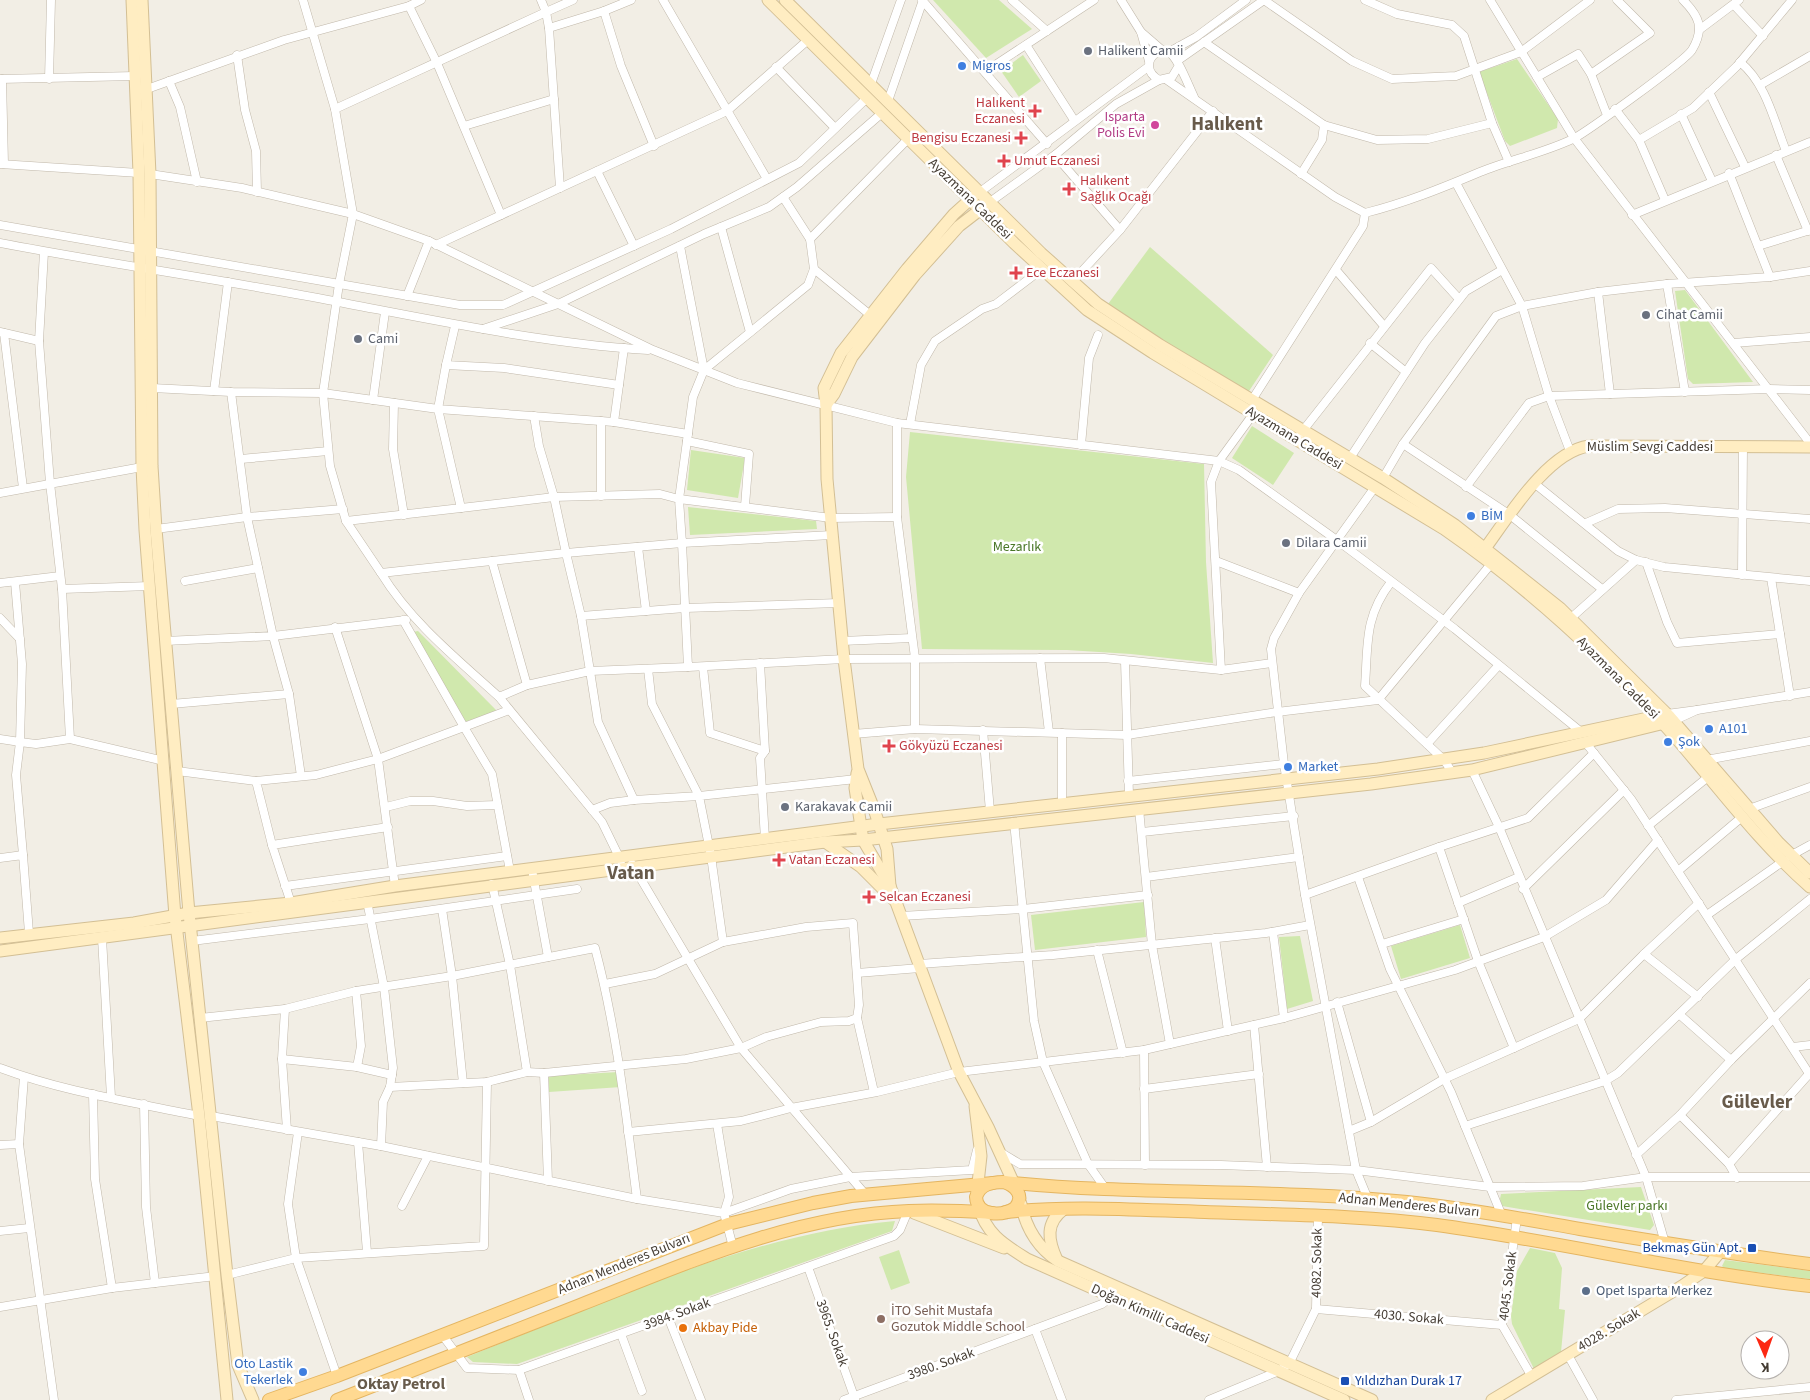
<svg xmlns="http://www.w3.org/2000/svg" width="1810" height="1400" font-family="'Source Sans 3',sans-serif">
  <rect width="100%" height="100%" fill="#f2eee5"/>
  <g fill="#d0e8ad">
    <path d="M933 0H999L1032 29 986 58Z"/>
    <path d="M1023 55 1041 81 1019 97 1001 71Z"/>
    <path d="M1517 59 1558 119 1557 128 1510 146 1505 141 1479 72Z"/>
    <path d="M1150 247 1273 355 1247 394 1165 345 1108 304Z"/>
    <path d="M1685 290 1753 382 1693 384 1688 379 1675 291Z"/>
    <path d="M1252 426 1294 453 1273 485 1232 458Z"/>
    <path d="M910 432 1204 464 1206 562 1213 663 1131 654 1067 650 922 649 906 477Z"/>
    <path d="M691 450 745 458 738 498 687 490Z"/>
    <path d="M688 507 816 521 817 529 690 535Z"/>
    <path d="M418 631 497 711 465 722 413 632Z"/>
    <path d="M1144 902 1146 937 1035 950 1031 915Z"/>
    <path d="M1460 925 1470 958 1401 979 1391 946Z"/>
    <path d="M1300 936 1313 1001 1287 1009 1279 937Z"/>
    <path d="M619 1072 621 1087 549 1092 548 1076Z"/>
    <path d="M1641 1187 1654 1225 1650 1230 1502 1206 1500 1199 1501 1194Z"/>
    <path d="M895 1221 892 1231 517 1364 473 1362 467 1357C603 1303 747 1234 895 1221Z"/>
    <path d="M1530 1248 1555 1253 1562 1268 1559 1309 1565 1310 1561 1352 1534 1369 1512 1324 1511 1316 1517 1271Z"/>
    <path d="M899 1250 910 1283 891 1290 879 1257Z"/>
    <path d="M1725 1260 1810 1271V1279L1724 1268 1722 1266Z"/>
  </g>
  <g fill="none" stroke-linecap="round" stroke-linejoin="round">
    <g stroke="#c1b8aa" stroke-width="9">
      <g id="street">
        <path d="M303 0 335 109"/>
        <path d="M663 0 767 179"/>
        <path d="M922 0 1047 144"/>
        <path d="M1012 0 1047 31"/>
        <path d="M1121 0 1141 32 1149 61"/>
        <path d="M1365 0 1397 14 1452 25 1464 36 1492 123 1509 162"/>
        <path d="M1490 0 1574 138 1810 443"/>
        <path d="M1734 5 1763 36"/>
        <path d="M409 6 437 63 501 215"/>
        <path d="M604 11 631 0"/>
        <path d="M549 28 546 12 573 0"/>
        <path d="M1699 30 1739 0"/>
        <path d="M1141 32 1163 51"/>
        <path d="M1204 42 1324 125 1377 140 1428 139 1492 123"/>
        <path d="M1026 45 1074 120"/>
        <path d="M1169 52 1196 37 1246 0"/>
        <path d="M237 55 245 110 256 151 257 192"/>
        <path d="M1177 61 1264 0 1352 61 1392 79 1456 76 1521 52 1590 0"/>
        <path d="M1740 62C1766 83 1774 121 1786 151"/>
        <path d="M776 67 835 128"/>
        <path d="M1178 67 1172 77 1159 80C1147 73 1145 61 1157 52H1169C1179 59 1188 85 1194 97"/>
        <path d="M986 71 1094 0"/>
        <path d="M1591 74 1650 33 1617 0"/>
        <path d="M1537 77 1578 54 1591 74 1607 115"/>
        <path d="M0 79 135 76"/>
        <path d="M2 79 4 164"/>
        <path d="M49 79 51 0"/>
        <path d="M1167 80 1335 197 1365 213C1405 203 1442 188 1480 172 1510 160 1543 153 1573 139 1588 131 1685 61 1692 50 1705 28 1699 16 1683 0"/>
        <path d="M169 81 180 107 197 182"/>
        <path d="M871 84 901 0"/>
        <path d="M1760 85 1810 56"/>
        <path d="M147 89 284 40 409 6 421 0"/>
        <path d="M1709 92 1745 167"/>
        <path d="M888 101 923 0"/>
        <path d="M1615 109 1639 140 1665 200"/>
        <path d="M1681 114 1712 181"/>
        <path d="M464 126 554 99"/>
        <path d="M1639 140 1693 108 1737 66 1792 0"/>
        <path d="M1055 155 1120 230"/>
        <path d="M1776 155 1808 231"/>
        <path d="M0 164 139 173"/>
        <path d="M597 171 634 246"/>
        <path d="M1729 173 1770 277"/>
        <path d="M150 174 242 188 353 214 429 241 653 350 737 383 897 423 1219 461 1211 482 1221 670 1272 663"/>
        <path d="M1301 174 1322 140 1324 125"/>
        <path d="M1456 183 1522 306 1549 396 1570 451"/>
        <path d="M560 188 549 28 604 11 621 66 654 146"/>
        <path d="M980 192 1148 67"/>
        <path d="M783 197 810 239 908 139"/>
        <path d="M990 202 1055 155 1116 104 1159 80"/>
        <path d="M1632 215 1810 142"/>
        <path d="M0 225 460 305H503L671 229 799 163 867 98"/>
        <path d="M721 227 750 332"/>
        <path d="M0 243C109 264 219 279 328 300 434 320 540 343 648 350"/>
        <path d="M436 245 727 111 808 40"/>
        <path d="M680 246 704 370 808 285 814 269 810 239"/>
        <path d="M1758 246 1810 230"/>
        <path d="M44 252 39 341 50 483 62 589 150 586"/>
        <path d="M814 269 869 314"/>
        <path d="M1336 270 1384 326"/>
        <path d="M1072 282 1120 230 1213 111"/>
        <path d="M1667 284 1685 392"/>
        <path d="M1598 292 1610 394"/>
        <path d="M407 296 429 241"/>
        <path d="M455 326 446 365 504 368 619 385"/>
        <path d="M483 329 558 304 704 234 769 207 797 187 882 113"/>
        <path d="M0 332 39 341"/>
        <path d="M4 333 23 488"/>
        <path d="M1370 343 1406 372"/>
        <path d="M1734 343 1810 337"/>
        <path d="M624 348 614 422 688 434"/>
        <path d="M446 365 438 409 614 422"/>
        <path d="M704 370 693 397 679 499 831 518 897 517"/>
        <path d="M152 388 231 392 323 393 339 284 353 214 335 109 546 12 541 0"/>
        <path d="M214 391 228 282"/>
        <path d="M323 393 438 409 461 508 346 521 330 466Z"/>
        <path d="M373 400 385 312"/>
        <path d="M1252 400 1363 226 1365 213"/>
        <path d="M394 403 393 449 404 515"/>
        <path d="M1254 413 1219 461 1239 470 1338 541 1455 629 1580 731"/>
        <path d="M534 416 539 446 554 497 660 494 679 499 682 543 832 535"/>
        <path d="M601 421V496"/>
        <path d="M897 423V517L915 658V729"/>
        <path d="M910 424 921 365 935 341 982 309 996 304 1042 269"/>
        <path d="M1301 433 1431 268 1459 299"/>
        <path d="M687 441 749 454 745 506"/>
        <path d="M1403 444 1510 515 1602 589"/>
        <path d="M1081 445 1089 358 1098 335"/>
        <path d="M1350 458 1425 343 1466 291 1502 270"/>
        <path d="M241 459 328 451"/>
        <path d="M1383 478 1403 444 1496 316 1522 306 1598 292 1667 284 1770 277 1810 271"/>
        <path d="M1534 483 1618 551 1636 560 1664 567 1810 581"/>
        <path d="M1466 487 1529 403 1549 396 1769 389 1810 390"/>
        <path d="M0 493 142 467"/>
        <path d="M461 508 554 497 566 553 682 543 688 667 844 659 1104 658 1221 670"/>
        <path d="M346 521 381 573 566 553 581 616 685 608 839 603"/>
        <path d="M1586 523 1618 509 1665 508 1810 519"/>
        <path d="M156 529 247 517 343 509"/>
        <path d="M638 547 646 611"/>
        <path d="M1216 561 1299 593"/>
        <path d="M1646 562 1667 622 1677 643 1780 634"/>
        <path d="M381 573C411 622 456 658 499 697L527 685 492 561"/>
        <path d="M1742 575 1743 446"/>
        <path d="M1771 578 1790 696"/>
        <path d="M185 581 258 568"/>
        <path d="M1391 582C1364 617 1368 645 1365 686L1444 760 1452 772"/>
        <path d="M0 583 60 576"/>
        <path d="M62 589 70 739"/>
        <path d="M581 616 590 671 688 667"/>
        <path d="M0 618 20 639"/>
        <path d="M1571 618 1636 560"/>
        <path d="M165 641 273 636 247 517 231 392"/>
        <path d="M842 641 912 638"/>
        <path d="M1040 658 1049 732"/>
        <path d="M1125 661 1129 795"/>
        <path d="M760 663 765 751 760 758 765 839"/>
        <path d="M703 667 710 733 765 751"/>
        <path d="M527 685 590 671 598 722 634 800 699 796 652 704 648 669"/>
        <path d="M499 697 602 822 621 861"/>
        <path d="M171 704 289 694"/>
        <path d="M509 710 464 727 492 774 510 871"/>
        <path d="M1697 710 1810 692"/>
        <path d="M1667 714 1697 710 1673 721"/>
        <path d="M983 730 990 811"/>
        <path d="M1062 733V804"/>
        <path d="M853 734 915 729 1127 735 1277 712 1378 700 1491 564"/>
        <path d="M0 739 20 742 22 664 15 582"/>
        <path d="M1585 742 1631 799 1810 1075"/>
        <path d="M1427 744 1498 666"/>
        <path d="M1706 760 1810 741"/>
        <path d="M1472 770 1499 827 1646 1177 1665 1243"/>
        <path d="M177 771 256 781"/>
        <path d="M301 776 289 694 273 636 406 620"/>
        <path d="M1128 781 1284 764"/>
        <path d="M386 807 410 801H433L467 806 497 805"/>
        <path d="M1139 809 1152 945 1170 1044"/>
        <path d="M1749 809 1810 787"/>
        <path d="M592 810 610 803 634 800"/>
        <path d="M1014 822 1034 1021 1043 1062 1088 1164 1105 1188"/>
        <path d="M1648 826 1708 777"/>
        <path d="M1142 832 1294 816"/>
        <path d="M272 845 256 781 316 775 378 759 335 627"/>
        <path d="M1439 847 1528 818 1594 753"/>
        <path d="M23 855 16 775 20 742 36 744 70 739 164 761"/>
        <path d="M1790 856 1810 845"/>
        <path d="M0 858 23 855 29 933"/>
        <path d="M632 864 741 1048 865 1194"/>
        <path d="M1678 871 1742 817"/>
        <path d="M533 875 548 957"/>
        <path d="M1146 877 1299 857"/>
        <path d="M1358 877 1390 969 1451 1092 1502 1216"/>
        <path d="M492 884 510 965 527 1072"/>
        <path d="M285 886 507 856"/>
        <path d="M395 886 378 759 464 727 403 620"/>
        <path d="M1523 889 1624 790"/>
        <path d="M1305 895 1439 847 1478 961 1514 1048"/>
        <path d="M367 901 384 987 393 1068 390 1087 383 1102 381 1146"/>
        <path d="M291 903 272 845 388 827"/>
        <path d="M1458 903 1519 877"/>
        <path d="M442 909 452 976 463 1083"/>
        <path d="M1707 915 1782 862"/>
        <path d="M901 916 1023 909 1148 895"/>
        <path d="M1273 932 1284 1018"/>
        <path d="M102 938 111 1097"/>
        <path d="M1215 938 1228 1031"/>
        <path d="M192 941 370 919 577 889"/>
        <path d="M723 942 711 856 699 796 856 779"/>
        <path d="M1382 944 1464 919"/>
        <path d="M1097 950 1123 1053"/>
        <path d="M1644 954 1699 903"/>
        <path d="M919 964 1053 955 1266 933 1310 925"/>
        <path d="M857 973 920 968"/>
        <path d="M605 984 655 974 723 942 806 927 853 923 859 1005 857 1018 874 1092"/>
        <path d="M356 991 361 1046 357 1067"/>
        <path d="M1337 1002 1371 1122"/>
        <path d="M285 1009 282 1059 287 1130"/>
        <path d="M1680 1015 1731 1060"/>
        <path d="M200 1018 285 1009 356 991 452 976 595 948C617 1030 626 1115 637 1199L724 1213 733 1247"/>
        <path d="M1254 1025 1267 1167"/>
        <path d="M1793 1047 1810 1045"/>
        <path d="M1144 1050 1145 1165"/>
        <path d="M282 1059 357 1067 392 1075"/>
        <path d="M0 1068C64 1092 133 1102 199 1116"/>
        <path d="M544 1073 548 1181"/>
        <path d="M24 1077 19 1144 54 1400"/>
        <path d="M390 1087 487 1082 527 1072 544 1073 686 1059 741 1048 766 1037 821 1022 849 1021 857 1018"/>
        <path d="M1144 1089 1259 1074"/>
        <path d="M93 1094 95 1179 112 1288"/>
        <path d="M144 1104 146 1207 155 1283"/>
        <path d="M1680 1115 1731 1060 1810 983"/>
        <path d="M211 1116 381 1146 637 1199"/>
        <path d="M717 1124 729 1197 724 1213"/>
        <path d="M1465 1126 1605 1081 1618 1073 1736 959 1810 899"/>
        <path d="M1349 1131 1371 1122 1444 1079 1579 1019 1644 954 1698 997"/>
        <path d="M298 1132 288 1204 296 1258 337 1376"/>
        <path d="M628 1132 741 1121 791 1108 877 1092 959 1072 1144 1050 1284 1018 1455 970 1544 937 1606 900 1658 840"/>
        <path d="M358 1142 367 1252"/>
        <path d="M0 1145 19 1144"/>
        <path d="M1000 1152 1020 1164 1221 1165 1356 1170 1490 1187 1583 1186 1646 1177H1810"/>
        <path d="M1636 1155 1680 1115 1729 1164 1737 1178"/>
        <path d="M1729 1164 1809 1074"/>
        <path d="M1368 1199 1356 1170 1305 895 1284 764 1271 649 1274 638 1299 593 1375 487"/>
        <path d="M402 1206 428 1156"/>
        <path d="M724 1213 791 1189 850 1177 972 1170 977 1150"/>
        <path d="M1517 1218 1502 1325 1532 1377"/>
        <path d="M0 1231 29 1228"/>
        <path d="M808 1267 855 1399"/>
        <path d="M227 1275 296 1258 484 1246 487 1082"/>
        <path d="M0 1307 112 1288 216 1276"/>
        <path d="M1316 1309 1502 1325"/>
        <path d="M668 1317 701 1400"/>
        <path d="M1035 1329 1062 1400"/>
        <path d="M621 1334 642 1391"/>
        <path d="M443 1336 467 1368 519 1370 894 1236 900 1230 908 1211"/>
        <path d="M1568 1355 1593 1400"/>
        <path d="M519 1370 529 1400"/>
        <path d="M844 1400 1102 1304 1114 1295"/>
        <path d="M1209 1400 1279 1371 1289 1364 1316 1309 1318 1216"/>
        <path d="M1676 1400 1810 1387"/>
      </g>
    </g>
    <g stroke="#d3bf94" stroke-width="13">
      <g id="secondary">
        <path d="M132 0 139 173 142 467 145 530 175 916 199 1116 227 1400"/>
        <path d="M142 0 150 174 152 466 156 529 189 913 227 1275 238 1365 253 1400"/>
        <path d="M768 0 1014 243 1087 310 1153 353 1444 529C1526 586 1602 655 1668 729 1715 782 1756 840 1810 887"/>
        <path d="M785 0 1041 253 1098 304 1160 345 1383 478 1455 525 1560 608 1670 717 1779 843 1810 873"/>
        <path d="M974 196 954 214 907 269 841 353 824 388 826 405 834 394 852 357 915 275 959 226 985 206"/>
        <path d="M826 405 827 479 844 659 858 769 874 809 887 849 890 886"/>
        <path d="M1481 554C1506 521 1546 452 1589 446L1810 447"/>
        <path d="M857 773 855 788 863 840 890 886 959 1072 988 1127 1016 1188"/>
        <path d="M825 842 861 867 894 900"/>
        <path d="M0 938 134 923 189 913 291 903 395 886 879 824 1378 769 1484 753 1667 714"/>
        <path d="M0 951C275 916 550 876 825 842L863 840 1371 784 1472 770 1673 721"/>
        <path d="M975 1106 981 1156 977 1192"/>
        <path d="M1021 1204C1026 1228 1037 1247 1058 1261L1372 1400"/>
        <path d="M978 1205C986 1234 1003 1244 1027 1259L1344 1400"/>
        <path d="M914 1213 1004 1248"/>
        <path d="M1057 1260C1048 1240 1045 1223 1064 1209"/>
        <path d="M1492 1400 1682 1286 1704 1271 1720 1252"/>
      </g>
    </g>
    <g stroke="#e4b561" stroke-width="14">
      <g id="primary">
        <path d="M1004 1182C1137 1196 1273 1188 1407 1202 1465 1208 1523 1219 1580 1229 1657 1242 1733 1254 1810 1264"/>
        <path d="M1004 1182C1016 1186 1025 1196 1015 1208 1001 1217 977 1216 976 1197 980 1184 992 1182 1004 1182Z"/>
        <path d="M1006 1212C1072 1205 1139 1210 1205 1212 1282 1215 1360 1215 1437 1225 1562 1242 1684 1272 1810 1286"/>
        <path d="M269 1400 337 1376 728 1224 813 1203 851 1196 993 1183"/>
        <path d="M337 1400C418 1368 499 1337 580 1305 685 1264 794 1215 909 1211 937 1210 965 1211 992 1213"/>
      </g>
    </g>
    <use href="#street" stroke="#fff" stroke-width="8"/>
    <use href="#secondary" stroke="#ffedc2" stroke-width="11"/>
    <use href="#primary" stroke="#ffd991" stroke-width="12"/>
  </g>
  <g fill="#6b7280" stroke="#fff" stroke-width="2">
    <circle cx="1088" cy="51" r="5"/>
    <circle cx="1646" cy="315" r="5"/>
    <circle cx="358" cy="339" r="5"/>
    <circle cx="1286" cy="543" r="5"/>
    <circle cx="785" cy="807" r="5"/>
  </g>
  <g fill="#3f7fe0" stroke="#fff" stroke-width="2">
    <circle cx="962" cy="66" r="5"/>
    <circle cx="1471" cy="516" r="5"/>
    <circle cx="1709" cy="729" r="5"/>
    <circle cx="1668" cy="742" r="5"/>
    <circle cx="1288" cy="767" r="5"/>
    <circle cx="303" cy="1372" r="5"/>
  </g>
  <g fill="#e0444e" stroke="#fff" stroke-width="2">
    <path d="M1032.5 103.5h5v5h5v5h-5v5h-5v-5h-5v-5h5z"/>
    <path d="M1018.5 130.5h5v5h5v5h-5v5h-5v-5h-5v-5h5z"/>
    <path d="M1001.5 153.5h5v5h5v5h-5v5h-5v-5h-5v-5h5z"/>
    <path d="M1066.5 181.5h5v5h5v5h-5v5h-5v-5h-5v-5h5z"/>
    <path d="M1013.5 265.5h5v5h5v5h-5v5h-5v-5h-5v-5h5z"/>
    <path d="M886.5 738.5h5v5h5v5h-5v5h-5v-5h-5v-5h5z"/>
    <path d="M776.5 852.5h5v5h5v5h-5v5h-5v-5h-5v-5h5z"/>
    <path d="M866.5 889.5h5v5h5v5h-5v5h-5v-5h-5v-5h5z"/>
  </g>
  <circle fill="#d1479c" stroke="#fff" stroke-width="2" cx="1155" cy="125" r="5"/>
  <g fill="#1a4fb4" stroke="#fff" stroke-width="2">
    <rect x="1747" y="1243" width="10" height="10" rx="2.5"/>
    <rect x="1340" y="1376" width="10" height="10" rx="2.5"/>
  </g>
  <circle fill="#5c6f8a" stroke="#fff" stroke-width="2" cx="1586" cy="1291" r="5"/>
  <circle fill="#8d6e63" stroke="#fff" stroke-width="2" cx="881" cy="1319" r="5"/>
  <circle fill="#e8710a" stroke="#fff" stroke-width="2" cx="683" cy="1328" r="5"/>
  <g text-anchor="middle" dominant-baseline="central" stroke-width="5" stroke-linejoin="round" paint-order="stroke">
    <g font-size="14" fill="#5b616d" stroke="#fff" text-anchor="start">
      <text x="1098" y="51">Halikent Camii</text>
      <text x="1656" y="315">Cihat Camii</text>
      <text x="368" y="339">Cami</text>
      <text x="1296" y="543">Dilara Camii</text>
      <text x="795" y="807">Karakavak Camii</text>
    </g>
    <g font-size="14" fill="#366cbe" stroke="#fff" text-anchor="start">
      <text x="972" y="66">Migros</text>
      <text x="1481" y="516">BİM</text>
      <text x="1719" y="729">A101</text>
      <text x="1678" y="742">Şok</text>
      <text x="1298" y="767">Market</text>
      <text x="293" y="1364" text-anchor="end">Oto Lastik<tspan x="293" dy="16">Tekerlek</tspan></text>
    </g>
    <g font-size="14" fill="#be3a42" stroke="#fff" text-anchor="start">
      <text x="1025" y="103" text-anchor="end">Halıkent<tspan x="1025" dy="16">Eczanesi</tspan></text>
      <text x="1011" y="138" text-anchor="end">Bengisu Eczanesi</text>
      <text x="1014" y="161">Umut Eczanesi</text>
      <text x="1080" y="181">Halıkent<tspan x="1080" dy="16">Sağlık Ocağı</tspan></text>
      <text x="1026" y="273">Ece Eczanesi</text>
      <text x="899" y="746">Gökyüzü Eczanesi</text>
      <text x="789" y="860">Vatan Eczanesi</text>
      <text x="879" y="897">Selcan Eczanesi</text>
    </g>
    <g font-size="14" fill="#b23c85" stroke="#fff" text-anchor="end">
      <text x="1145" y="117">Isparta<tspan x="1145" dy="16">Polis Evi</tspan></text>
    </g>
    <g font-size="14" fill="#453d34" stroke="#fff">
      <text transform="translate(970 199) rotate(44)">Ayazmana Caddesi</text>
      <text transform="translate(1294 438) rotate(31)">Ayazmana Caddesi</text>
      <text x="1650" y="447">Müslim Sevgi Caddesi</text>
      <text transform="translate(1618 678) rotate(45)">Ayazmana Caddesi</text>
      <text transform="translate(1409 1205) rotate(6)">Adnan Menderes Bulvarı</text>
      <text transform="translate(1317 1263) rotate(-89)">4082. Sokak</text>
      <text transform="translate(624 1264) rotate(-22)">Adnan Menderes Bulvarı</text>
      <text transform="translate(1508 1286) rotate(-83)">4045. Sokak</text>
      <text transform="translate(677 1314) rotate(-20)">3984. Sokak</text>
      <text transform="translate(1150 1314) rotate(24)">Doğan Kimilli Caddesi</text>
      <text transform="translate(1409 1317) rotate(5)">4030. Sokak</text>
      <text transform="translate(1609 1330) rotate(-31)">4028. Sokak</text>
      <text transform="translate(832 1333) rotate(70)">3965. Sokak</text>
      <text transform="translate(941 1364) rotate(-20)">3980. Sokak</text>
    </g>
    <g font-size="14" fill="#4a7727" stroke="#fff">
      <text x="1017" y="547">Mezarlık</text>
      <text x="1627" y="1206">Gülevler parkı</text>
    </g>
    <g font-size="14" fill="#164399" stroke="#fff" text-anchor="end">
      <text x="1742" y="1248">Bekmaş Gün Apt.</text>
      <text x="1355" y="1381" text-anchor="start">Yıldızhan Durak 17</text>
    </g>
    <g font-size="14" fill="#4e5e75" stroke="#fff" text-anchor="start">
      <text x="1596" y="1291">Opet Isparta Merkez</text>
    </g>
    <g font-size="14" fill="#785e54" stroke="#fff" text-anchor="start">
      <text x="891" y="1311">İTO Sehit Mustafa<tspan x="891" dy="16">Gozutok Middle School</tspan></text>
    </g>
    <g font-size="14" fill="#c56008" stroke="#fff" text-anchor="start">
      <text x="693" y="1328">Akbay Pide</text>
    </g>
    <g font-size="16" font-weight="bold" fill="#685b4b" stroke="#fff">
      <text x="401" y="1384">Oktay Petrol</text>
    </g>
    <g font-size="19" font-weight="bold" fill="#685b4b" stroke="#fff">
      <text x="1227" y="124">Halıkent</text>
      <text x="631" y="873">Vatan</text>
      <text x="1757" y="1102">Gülevler</text>
    </g>
  </g>
  <g transform="translate(1765 1355) rotate(178)"><circle r="24" fill="#ffffff" stroke="#b5b1ae"/>
  <path d="M0-4L9 19L0 12L-9 19Z" fill="#fc2813"/>
  <text y="-8" font-size="14" font-weight="bold" text-anchor="middle" fill="#453d34">K</text>
  </g>
</svg>
